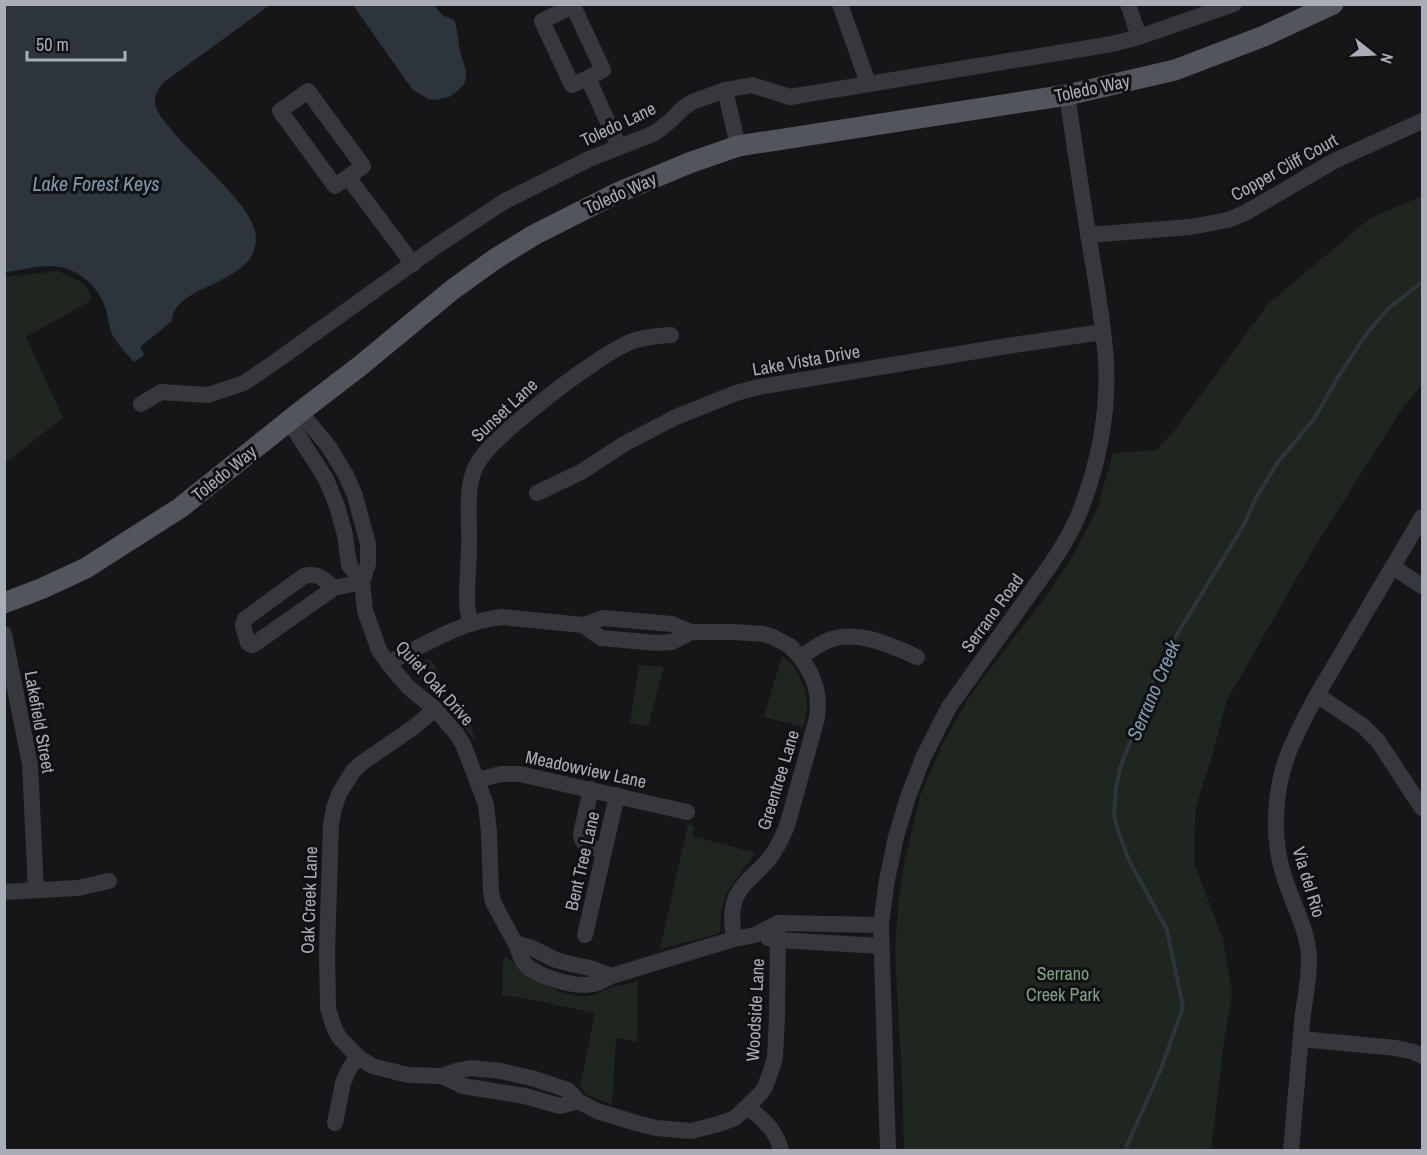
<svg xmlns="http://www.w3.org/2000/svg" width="1427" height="1155" font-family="'Archivo Narrow',sans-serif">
  <rect width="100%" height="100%" fill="#161618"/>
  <g fill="#1e261f">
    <path d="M1422 196V385L1402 409 1314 548 1227 700 1212 756 1196 807 1194 863 1223 939 1232 992 1224 1042 1211 1150H904L902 1079 895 954 896 936 899 895 905 859 920 796 942 745 969 697 1051 589 1072 557 1097 509 1113 453 1156 450 1175 430 1268 304 1369 219Z"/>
    <path d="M58 271C74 279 87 280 92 300L26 337 63 418 5 463V277Z"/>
    <path d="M782 656C798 666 808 689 807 708 807 714 805 721 803 727L764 717Z"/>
    <path d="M428 659 434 664 452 707 467 708 476 744 459 717 419 678 418 668 422 662Z"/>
    <path d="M639 665 664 667 648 726 630 723Z"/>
    <path d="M688 824 694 826 693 836 755 853 727 892 721 911 720 932 710 936 660 949Z"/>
    <path d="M505 956C527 975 557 998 588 996 597 995 603 990 610 988 619 985 629 984 638 981L637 1042 616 1038 612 1105 586 1094 580 1087 595 1013 518 997 502 996 503 960Z"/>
  </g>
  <g fill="#2c353c">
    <path d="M5 4 270 5 164 82C158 89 153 97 156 107 159 117 168 125 174 133 194 157 249 203 255 231 266 285 173 282 172 321L140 347 144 355 134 362C127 354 119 346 113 336 109 328 108 318 106 309 98 285 77 267 51 266 36 265 20 271 5 272Z"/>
    <path d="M353 5H434L442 15 454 20 456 25 460 51 466 71V79L463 86 456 92 449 97 435 100 428 99 412 89Z"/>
  </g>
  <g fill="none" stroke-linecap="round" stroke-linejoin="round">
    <path stroke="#2c353c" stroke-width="4" d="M1125 1150 1161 1069 1183 1007 1167 930 1129 860 1119 834 1114 815 1116 788 1120 768 1156 674 1170 646 1243 526 1257 496 1278 462 1314 419 1338 377 1367 333 1389 308 1422 282"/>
    <g stroke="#37383d" stroke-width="16">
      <path d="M840 4 868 83"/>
      <path d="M1128 4 1139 37"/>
      <path d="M588 78 572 85 542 21 573 6 603 70 588 78 619 147"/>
      <path d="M725 90 738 146"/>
      <path d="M348 177 363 166 308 91 280 111 335 186 348 177 413 264"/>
      <path d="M1088 235 1190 227 1228 220 1245 213 1334 161 1422 121"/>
      <path d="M141 404 161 392 208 395 244 383 272 364 438 245 505 201 589 159 655 133 670 121 683 108 692 102 725 90 752 85 790 97 1112 44 1139 37 1234 4"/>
      <path d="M300 412 329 447 346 475 355 496 368 544V564L362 582 365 611 379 650 388 663 408 687 435 709 456 733 463 744 477 780 486 805 489 832 491 891 493 902 513 939C519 947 519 957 525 964 537 977 576 988 593 984 599 983 605 979 611 976L734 939 755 935 778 923 881 925"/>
      <path d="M289 421 326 479 337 506 345 535 349 565 362 582"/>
      <path d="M537 493 581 472 624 444 676 417 736 393 759 387 1007 346 1103 332"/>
      <path d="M1393 567 1422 586"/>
      <path d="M334 588C324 580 318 572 304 576L245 619 243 626 248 643 252 645 256 643 334 588 362 582"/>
      <path d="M470 623C464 597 469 572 469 545 470 520 465 492 475 468 483 451 498 440 511 427 536 406 560 386 587 368 601 358 615 349 630 342 643 337 657 336 671 335"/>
      <path d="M583 625 601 638 658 643 672 642 691 632"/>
      <path d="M4 634 30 764 36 890"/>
      <path d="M388 663C424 645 461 621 502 617L583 625 603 618 672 624 691 632H734L763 634 773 637 790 646 800 657C810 651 819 644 829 640 858 629 892 646 917 657"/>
      <path d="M1317 695 1363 726 1378 741 1422 808"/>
      <path d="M477 780 501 774H520L687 812"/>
      <path d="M591 789 581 834C582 848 593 848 604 850"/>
      <path d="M4 892 78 888 109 881"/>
      <path d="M585 935 617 795"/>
      <path d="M768 938 778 940 881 946"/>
      <path d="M734 939C733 929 731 918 733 907 737 885 756 875 769 859 777 849 782 838 787 826L817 718C820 693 815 677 800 657"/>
      <path d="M517 944 530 947 556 960 571 964 590 968 611 976"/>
      <path d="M1301 1039 1396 1048 1414 1052 1422 1056"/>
      <path d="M358 1057 372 1066 408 1075 442 1076 456 1071 471 1068 501 1071 535 1079 568 1090 578 1101 597 1111 633 1122 656 1128 691 1131 719 1124 735 1118 760 1094 765 1087 772 1068 775 1057 777 1018 778 923"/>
      <path d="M442 1076 463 1086 525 1096 560 1106 578 1101"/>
      <path d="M748 1107C764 1121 775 1128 781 1150"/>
      <path d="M335 1123 343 1083 349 1069 358 1057 339 1037 333 1025 328 1008 327 951 331 824 334 808 339 794 353 771 363 762 414 727 435 709"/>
      <path d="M888 1150 881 925 887 880 896 837 908 797 923 758 949 707 1051 564C1061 549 1071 533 1078 516 1098 468 1109 413 1106 361 1103 318 1095 276 1088 234 1081 188 1074 141 1067 95"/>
      <path d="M1291 1150C1295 1108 1298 1066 1302 1023 1304 1001 1310 978 1309 956 1307 927 1291 901 1283 873 1272 837 1274 792 1287 757 1295 735 1306 715 1317 695L1422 517"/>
    </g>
    <path stroke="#53555c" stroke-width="21" d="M4 603 43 588 86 568 180 508 300 412 360 366 452 290 495 259 534 235 615 194 689 163 738 146 1067 95 1175 70 1264 36 1333 4"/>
  </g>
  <g text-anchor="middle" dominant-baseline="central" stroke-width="6" stroke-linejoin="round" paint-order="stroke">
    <g font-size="18" fill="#a8adb8" stroke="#111113">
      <text transform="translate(1092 88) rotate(-12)">Toledo Way</text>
      <text transform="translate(618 124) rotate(-25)">Toledo Lane</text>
      <text transform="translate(1284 167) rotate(-29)">Copper Cliff Court</text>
      <text transform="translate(620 193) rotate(-24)">Toledo Way</text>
      <text transform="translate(806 360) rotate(-10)">Lake Vista Drive</text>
      <text transform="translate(504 410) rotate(-43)">Sunset Lane</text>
      <text transform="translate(224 473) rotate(-39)">Toledo Way</text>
      <text transform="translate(992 613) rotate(-54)">Serrano Road</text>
      <text transform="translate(435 683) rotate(48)">Quiet Oak Drive</text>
      <text transform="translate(40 722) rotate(80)">Lakefield Street</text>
      <text transform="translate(586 769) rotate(12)">Meadowview Lane</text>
      <text transform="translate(778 780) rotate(-73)">Greentree Lane</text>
      <text transform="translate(582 861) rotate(-77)">Bent Tree Lane</text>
      <text transform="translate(1309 882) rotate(73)">Via del Rio</text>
      <text transform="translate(309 900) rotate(-88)">Oak Creek Lane</text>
      <text transform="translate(755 1010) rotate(-87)">Woodside Lane</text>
    </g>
    <g font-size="18" fill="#7fa381" stroke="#111113">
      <text x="1063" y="973">Serrano<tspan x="1063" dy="21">Creek Park</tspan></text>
    </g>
    <g font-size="20" font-style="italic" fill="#7f9bb3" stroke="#111113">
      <text x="96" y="183">Lake Forest Keys</text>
      <text transform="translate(1153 690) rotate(-67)">Serrano Creek</text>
    </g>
  </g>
  <rect width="1427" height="1155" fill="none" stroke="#a8adb8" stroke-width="12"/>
  <g transform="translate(1373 54) rotate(108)" stroke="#111113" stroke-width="4.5" paint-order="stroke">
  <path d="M0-4.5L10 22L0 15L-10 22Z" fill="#a8adb8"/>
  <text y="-9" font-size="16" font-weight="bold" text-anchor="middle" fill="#a8adb8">N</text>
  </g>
  <path d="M27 51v9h98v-9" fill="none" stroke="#a8adb8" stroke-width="3"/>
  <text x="36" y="51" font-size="18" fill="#a8adb8" stroke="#111113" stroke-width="4.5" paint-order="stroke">50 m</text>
</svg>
